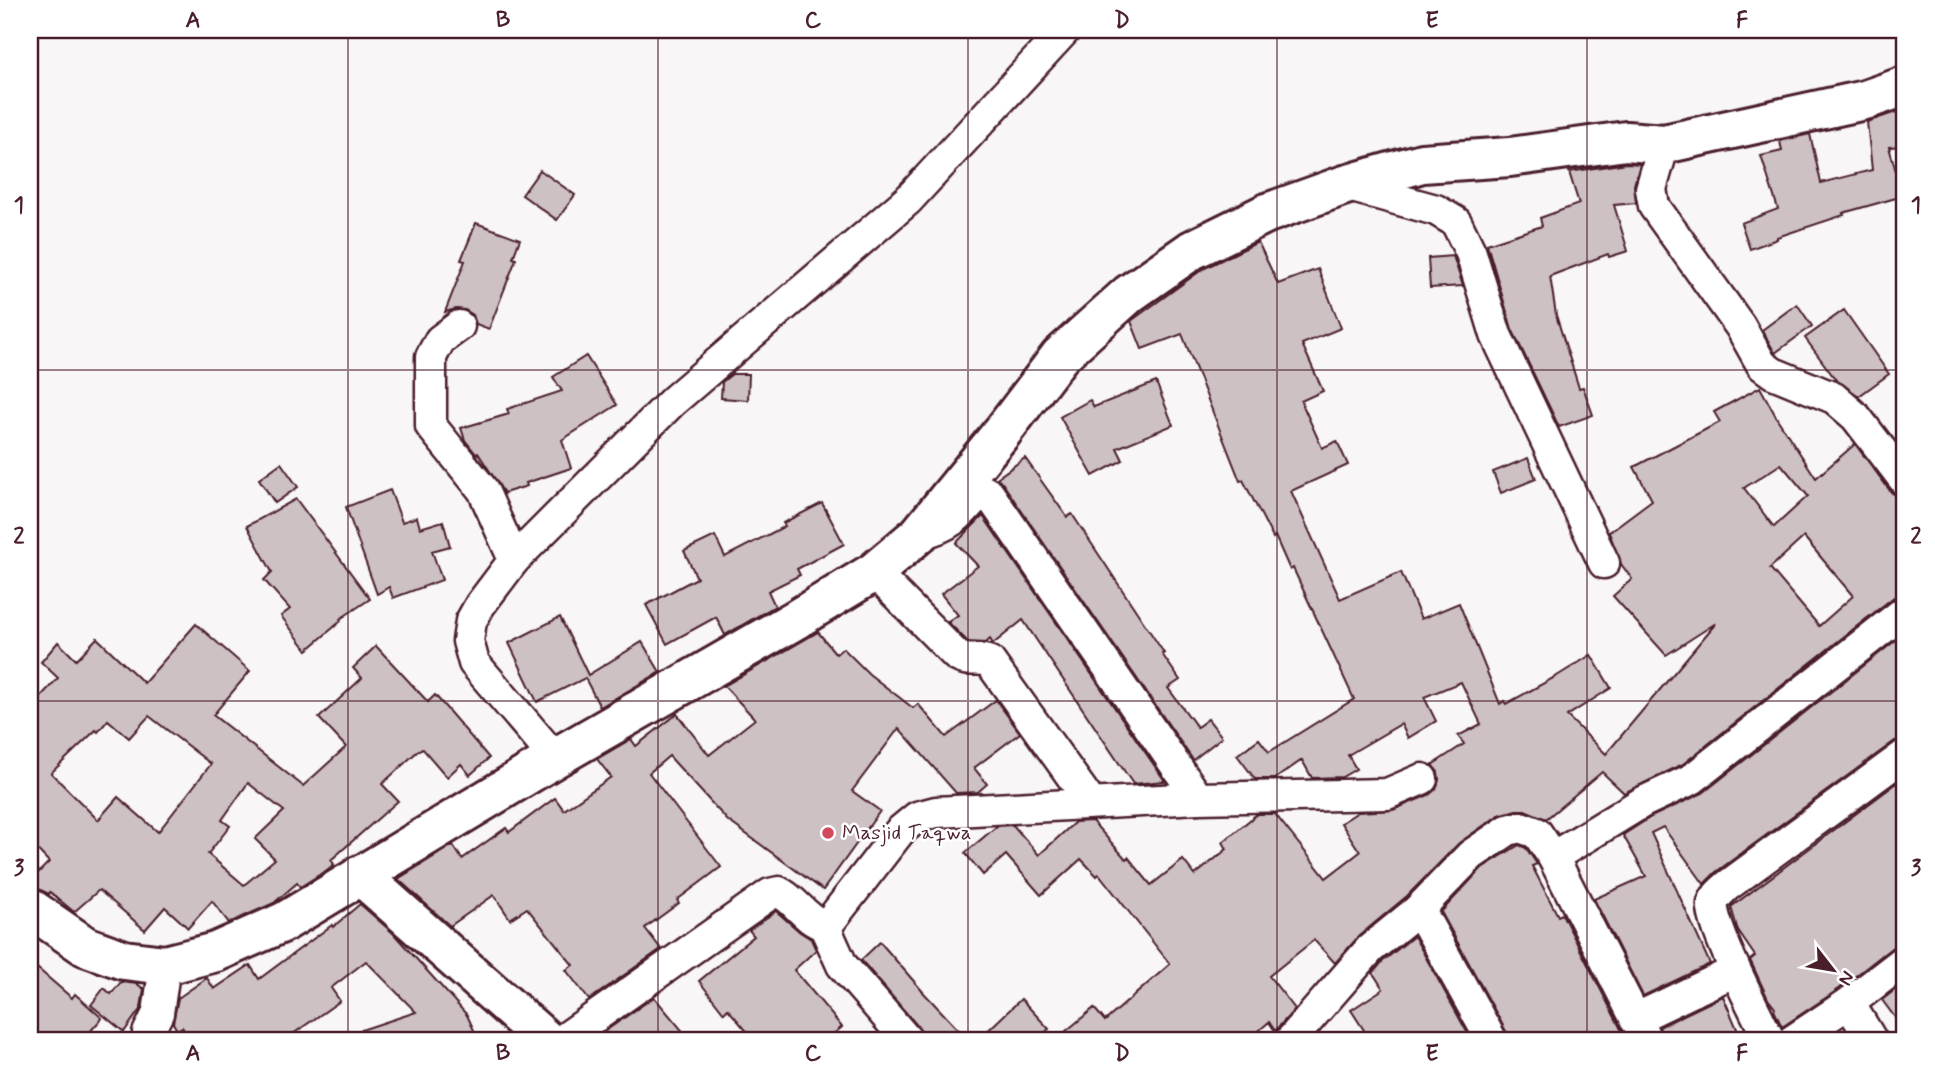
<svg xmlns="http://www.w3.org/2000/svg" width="1935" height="1071" font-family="Mynerve,sans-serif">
  <rect width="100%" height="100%" fill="#f8f6f7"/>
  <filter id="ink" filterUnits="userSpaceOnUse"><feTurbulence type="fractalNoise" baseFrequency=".0143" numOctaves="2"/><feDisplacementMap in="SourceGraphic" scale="14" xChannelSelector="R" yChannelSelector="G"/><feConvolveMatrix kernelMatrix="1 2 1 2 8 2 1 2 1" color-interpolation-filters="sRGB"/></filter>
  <g filter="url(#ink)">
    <g fill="#cdc1c4" stroke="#4a1f2b" stroke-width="2" fill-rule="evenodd">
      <path d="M1905 109V146L1889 147 1903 196 1843 213 1844 215 1777 237V239L1750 249 1741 223 1778 209 1761 156 1782 151 1780 141 1810 134 1821 183 1872 170 1867 122Z"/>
      <path d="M1627 163 1640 164 1634 185 1636 203 1614 205 1628 251 1609 257 1608 254 1550 276 1556 315 1579 388 1583 387 1593 415 1559 427 1512 329 1487 244 1542 226 1540 218 1579 204 1569 172Z"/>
      <path d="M540 170 575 195 557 220 522 195Z"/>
      <path d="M476 223 520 239 513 258 516 259 489 329 476 324 473 315 465 310 456 309 445 312 465 261 461 260Z"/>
      <path d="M1258 242 1278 284 1318 269 1341 328 1302 344 1323 391 1301 401 1322 448 1337 441 1348 465 1291 491 1340 599 1401 572 1421 619 1459 603 1500 704 1504 701 1506 704 1557 676 1591 655 1611 688 1567 716 1606 754 1716 623 1666 655 1613 596 1632 579 1621 564 1609 532 1652 500 1634 467 1720 422 1714 412 1760 387 1778 420 1816 478 1855 444 1891 492 1898 497 1905 498V594L1894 597 1683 764 1624 793 1602 772 1546 819 1525 810H1516L1499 815 1459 843 1407 896 1359 936 1335 963 1314 940 1269 976 1295 1009 1275 1031 1269 1022 1247 1041H1054L1094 1008 1105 1021 1170 964 1099 874 1097 876 1081 859 1041 895 1006 855 983 875 965 853 997 826 1013 825 1039 855 1075 822 1092 821 1126 859 1128 857 1151 885 1183 860 1195 875 1227 849 1223 842 1257 814H1275L1326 878 1360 852 1341 823 1358 812 1393 810 1429 795 1436 789 1439 780 1438 772 1432 765 1464 744 1458 736 1481 724 1461 682 1424 697 1436 721 1408 738 1401 724 1348 755 1356 769 1342 777 1312 778 1302 760 1275 779H1255L1237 755 1259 739 1269 752 1354 699 1293 568 1290 570 1275 536 1273 538 1243 480 1240 481 1182 334 1142 349 1131 321 1203 269ZM1781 464 1808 496 1774 527 1744 488ZM1804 537 1853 596 1819 626 1770 568Z"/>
      <path d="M1453 256 1463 286 1430 288 1428 258Z"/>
      <path d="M1797 304 1812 326 1775 353 1762 330Z"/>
      <path d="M1844 310 1889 374 1859 396 1836 380 1805 338Z"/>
      <path d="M586 356 617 405 562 440 571 468 526 483 527 486 504 493 478 453 476 454 465 440 461 428 509 414 507 409 562 391 553 377Z"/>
      <path d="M732 374H749L748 400 721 398 722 382Z"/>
      <path d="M1156 382 1173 425 1117 448 1123 460 1093 476 1060 417 1090 400 1094 407Z"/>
      <path d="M1025 458 1067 517 1072 514 1164 653 1162 654 1180 680 1168 688 1197 727 1208 719 1222 737 1193 760 1003 484 997 478Z"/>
      <path d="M1528 458 1536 479 1501 493 1493 472Z"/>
      <path d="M281 463 298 487 275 503 259 479Z"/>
      <path d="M390 490 402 522 417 517 420 528 443 521 450 546 432 551 442 580 393 598 389 587 377 594 346 507Z"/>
      <path d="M296 499 370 599 340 619 341 621 307 650 281 616 290 609 264 580 272 572 247 526Z"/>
      <path d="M822 503 844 544 797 569 800 575 768 591 775 606 725 635 716 617 667 644 646 605 697 578 684 551 715 536 725 557 785 526 783 523Z"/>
      <path d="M983 516 1165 781 1133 784 1023 620 993 644 990 639 986 643 968 642 948 622 958 615 941 594 978 566 956 543Z"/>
      <path d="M560 617 588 675 642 642 660 672 600 707 585 678 537 702 509 643Z"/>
      <path d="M196 624 250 671 213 715 303 786 346 747 319 718 362 678 353 668 376 646 428 702 435 695 489 758 470 775 461 764 447 777 423 749 419 750 382 784 398 801 331 860 334 864 327 870 300 887 297 883 274 903 229 923 212 901 188 928 165 907 145 930 99 890 74 912 50 892 49 894 36 888 30 881 49 862 30 842V708L58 678 41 662 58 642 76 660 97 638 144 683ZM149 716 211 764 158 832 118 797 98 820 51 773 96 730 98 732 108 720 129 738ZM248 783 284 811 255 839 275 859 244 885 208 854 230 826 222 820Z"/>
      <path d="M818 632 836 654 843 648 869 674 913 708 918 704 946 737 996 700 1020 733 974 768 987 784 978 792 956 793 899 728 852 791 880 811 823 890 727 820 669 756 649 773 721 867 677 900 679 903 645 928 661 949 589 1000 566 970 573 965 527 908 510 919 494 895 450 926 398 879 453 845 462 859 506 828 509 832 555 798 564 810 611 777 597 759 631 739 636 746 677 714 709 755 755 719 724 686Z"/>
      <path d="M1905 633V738L1895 741 1716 872 1704 884 1663 827 1651 833 1710 964 1643 996 1594 899 1646 876 1623 835 1651 817 1703 793Z"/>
      <path d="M1905 777V943L1894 946 1839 989 1782 1027 1774 1010 1775 1008 1768 999 1750 960 1755 956 1738 931 1731 907Z"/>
      <path d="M1519 845 1526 848 1537 864 1532 866 1558 916 1562 914 1627 1041H1509L1507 1033 1441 912 1482 868Z"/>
      <path d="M360 904 393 933 467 1015 479 1041H340V1037L416 1012 366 961 331 988 340 1001 283 1041H192L182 1027 177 1030 173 1023 178 998 207 978 214 989 250 965 259 979 332 925 333 927Z"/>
      <path d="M776 911 800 932 811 939 816 950 794 970 842 1027 825 1041H755L728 1009 724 1013 699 981 754 936 749 930Z"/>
      <path d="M1414 936 1472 1041H1371L1351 1010 1383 989 1373 973 1382 962Z"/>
      <path d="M880 942 924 993 969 1041H925L921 1030 861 960Z"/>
      <path d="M30 962 72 998 75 994 102 1018 82 1041H30Z"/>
      <path d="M121 982 137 984 144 989 141 1008 124 1032 91 1005 104 988 111 994Z"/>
      <path d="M1905 982V1031L1882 1000Z"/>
      <path d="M1723 996 1740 1036 1746 1032 1750 1041H1664L1659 1027Z"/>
      <path d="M654 997 691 1041H591Z"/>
      <path d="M1021 999 1049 1029 1035 1041H977Z"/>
    </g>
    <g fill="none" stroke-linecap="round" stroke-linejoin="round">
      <g stroke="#4a1f2b" stroke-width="35">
        <g id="street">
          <path d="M1664 144 1651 189 1654 206 1740 326 1762 365 1773 373 1834 398 1856 417 1905 481"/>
          <path d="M1345 185 1436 210 1456 222 1471 253 1496 335 1604 563"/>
          <path d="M459 326 440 340 431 357V426L483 490 514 560"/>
          <path d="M919 534C950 527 960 516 979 493L984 491 989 494 1198 798"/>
          <path d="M874 572 956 655C968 664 978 656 990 662L1091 803"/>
          <path d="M555 758 474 663 468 641 471 621 480 605 514 560 673 401 908 200 1065 30"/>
          <path d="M1553 857 1643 802 1692 779 1905 611"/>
          <path d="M1419 909 1492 1041"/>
          <path d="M824 925 842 965 908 1041"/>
          <path d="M1849 1003 1872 1041"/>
          <path d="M1635 1019 1735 971"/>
          <path d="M156 1041 148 1033 158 1013 165 965"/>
          <path d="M561 1041 770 894 779 892C796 900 805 920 824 925L831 920 900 831 917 817 936 812 1198 798 1387 794 1422 779"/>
          <path d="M1290 1041 1370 949 1419 909 1471 855 1508 830 1520 827 1537 833 1553 857 1647 1041"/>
          <path d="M1770 1041C1759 1020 1708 920 1713 903 1715 896 1722 891 1727 886L1905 755"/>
          <path d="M1792 1041 1849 1003 1905 960"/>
        </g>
      </g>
      <g stroke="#4a1f2b" stroke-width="44">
        <g id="secondary">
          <path d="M360 875 547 1041"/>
          <path d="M30 908 85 946 124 960 165 965 216 952 284 922 555 758 795 620 874 572 919 534 1003 431 1060 356 1129 294 1192 250 1267 213 1345 185 1422 163 1510 157 1626 141 1664 144 1865 100 1905 86"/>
        </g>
      </g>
      <use href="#street" stroke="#fff" stroke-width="30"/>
      <use href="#secondary" stroke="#fff" stroke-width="38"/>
    </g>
  </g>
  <path fill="none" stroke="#4a1f2b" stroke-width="2" stroke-opacity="0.55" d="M348 30V1041M658 30V1041M968 30V1041M1277 30V1041M1587 30V1041M30 370H1905M30 701H1905"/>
  <circle fill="#d1495b" stroke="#fff" stroke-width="2.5" cx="828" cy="833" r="7"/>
  <g text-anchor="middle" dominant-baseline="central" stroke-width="5" stroke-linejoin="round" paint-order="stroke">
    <g font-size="21" fill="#4a1f2b" stroke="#fff" text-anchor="start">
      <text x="842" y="833">Masjid Taqwa</text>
    </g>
  </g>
  <rect width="1935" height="1071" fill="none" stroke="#fff" stroke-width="77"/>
  <g transform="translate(1833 970) rotate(121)" stroke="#ffffff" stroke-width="5" paint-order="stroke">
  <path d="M0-5L12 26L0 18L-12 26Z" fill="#4a1f2b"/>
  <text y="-10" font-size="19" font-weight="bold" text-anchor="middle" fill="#4a1f2b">N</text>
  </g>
  <rect x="38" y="38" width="1858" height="994" fill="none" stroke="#4a1f2b" stroke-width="2.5"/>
  <g font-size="23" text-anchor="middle" font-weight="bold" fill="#4a1f2b">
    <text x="193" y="27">A</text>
    <text x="503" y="27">B</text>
    <text x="813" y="27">C</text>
    <text x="1122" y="27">D</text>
    <text x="1432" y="27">E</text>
    <text x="1742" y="27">F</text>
    <text x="19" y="212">1</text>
    <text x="1916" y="212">1</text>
    <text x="19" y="543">2</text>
    <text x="1916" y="543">2</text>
    <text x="19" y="875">3</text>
    <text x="1916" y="875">3</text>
    <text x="193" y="1060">A</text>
    <text x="503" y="1060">B</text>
    <text x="813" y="1060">C</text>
    <text x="1122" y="1060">D</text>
    <text x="1432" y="1060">E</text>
    <text x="1742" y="1060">F</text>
  </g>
</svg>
